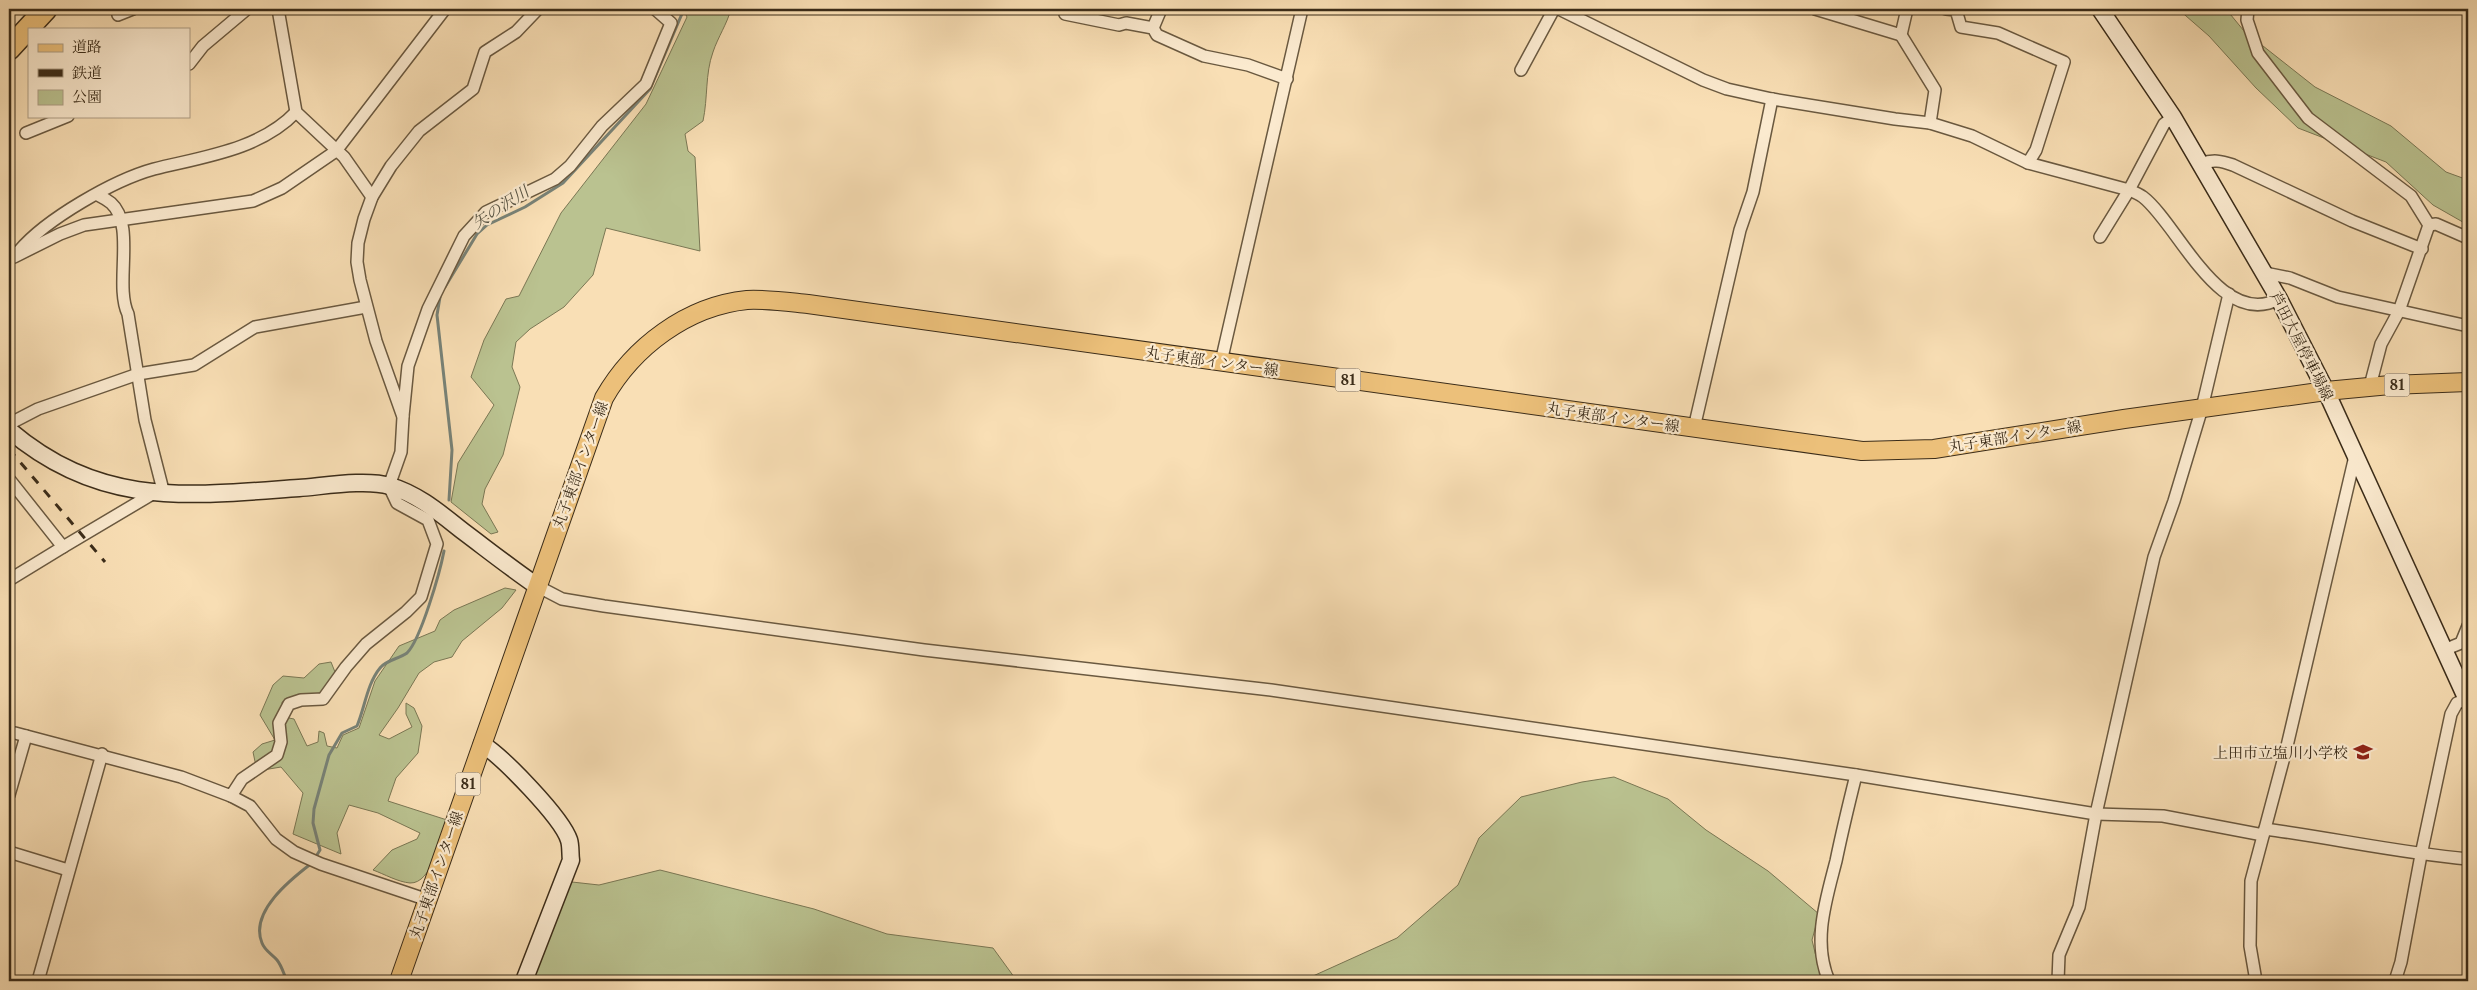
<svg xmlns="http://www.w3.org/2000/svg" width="2477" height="990" font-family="'Libre Caslon Text','Noto Serif JP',serif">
  <rect width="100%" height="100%" fill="#f9dfb5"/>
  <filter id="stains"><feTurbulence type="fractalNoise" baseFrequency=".004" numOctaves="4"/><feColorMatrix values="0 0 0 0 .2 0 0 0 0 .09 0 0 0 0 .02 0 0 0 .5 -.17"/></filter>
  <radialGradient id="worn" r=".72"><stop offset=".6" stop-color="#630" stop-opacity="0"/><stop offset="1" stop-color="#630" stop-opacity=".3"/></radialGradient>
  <g fill="#bac290" stroke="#7a7754">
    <path d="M683 9H731C727 24 718 37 713 52 705 74 708 98 703 121L685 134 688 151 695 157 700 251 606 228 593 275 564 307 530 329 516 342 512 367 520 387 503 455 485 489 482 504 498 532 491 534 451 502 458 463 494 405 471 377 484 340 506 299 519 296 561 213 646 104 687 17Z"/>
    <path d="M2178 9H2226L2244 31 2315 87 2391 126 2446 172 2468 180V225L2433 205 2386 162 2298 128 2256 88 2209 36Z"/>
    <path d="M505 588 516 590 502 608 462 641 452 657 434 662 419 673 398 708 379 735 389 739 412 727 406 714V703L414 708 422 726 418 753 396 778 388 801 447 820C441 837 432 884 410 883 398 882 384 874 373 870L392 850 417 839 420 833 378 813 349 805 337 833 341 854 293 834 303 793 281 767 257 771 253 752 262 744 275 740 260 715 273 685 283 676 304 678 319 664 331 662 335 672 323 692 282 702 284 717 294 719 307 746 318 742 319 731 324 733 327 746 337 748 343 735 359 728 375 681 399 646 435 631 440 620 454 610Z"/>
    <path d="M1614 777 1668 799 1706 830 1768 871 1819 914 1812 940 1822 981H1302L1397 938 1458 885 1479 838 1521 797 1582 782Z"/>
    <path d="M660 870 814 909 887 934 993 948 1017 981H534L563 881 599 885Z"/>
  </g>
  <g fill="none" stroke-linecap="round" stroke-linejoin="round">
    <g stroke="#788277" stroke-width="3">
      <path d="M445 287 477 234 487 225 525 207 563 183 650 89 684 9"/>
      <path d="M440 297 437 315 452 450 449 500"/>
      <path d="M315 858 320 850 313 823 314 809 329 755 342 733 357 726C365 707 367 684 380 668 386 660 399 659 407 653 421 639 440 572 444 551"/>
      <path d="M287 981C284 975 282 966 277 960 272 954 265 951 262 943 249 912 291 879 312 863"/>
    </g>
    <g stroke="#6a5940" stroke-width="14">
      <g id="street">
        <path d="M278 9 296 112 344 157 372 197"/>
        <path d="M1559 9 1703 80 1727 89 1772 99 1895 119 1930 123 1972 136 2028 163 2129 190C2134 192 2139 194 2143 197 2178 224 2220 330 2279 299"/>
        <path d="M1815 9 1901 35 1907 9"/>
        <path d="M1946 9 1956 10 1961 27 1998 33 2064 62 2036 150 2028 163"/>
        <path d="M2248 9 2247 20 2258 53 2308 118 2411 196 2429 225 2399 311 2381 344 2370 386"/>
        <path d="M1065 14 1119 25 1126 23 1153 28 1157 35 1204 56 1248 65 1287 79"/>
        <path d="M118 15 133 9"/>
        <path d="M1153 28 1161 9"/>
        <path d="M1901 35 1935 90 1930 123"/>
        <path d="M189 64 203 46 247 9"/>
        <path d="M1521 70 1554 9"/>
        <path d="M26 133 68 116"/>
        <path d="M2201 164C2213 159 2221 161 2233 165L2352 221 2422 249"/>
        <path d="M98 195C102 197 107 200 111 203 136 225 114 285 128 314L145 420 164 494"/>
        <path d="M2429 225 2436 224 2468 238"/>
        <path d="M2100 237 2129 190 2164 124 2173 117"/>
        <path d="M19 251C46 219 114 180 154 169 202 157 260 150 296 112"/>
        <path d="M14 257 60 234 84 225 253 201 282 188 336 151 445 9"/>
        <path d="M2265 273 2290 278 2338 297 2468 326"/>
        <path d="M1221 362 1302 9"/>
        <path d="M403 416 408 366 428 309 464 236 486 212 555 179 570 166 602 126 646 84 671 23 655 9"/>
        <path d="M9 424 38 409 138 374 194 365 255 327 366 307"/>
        <path d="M1694 428 1740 230 1753 192 1772 99"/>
        <path d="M9 479 63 547 9 580"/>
        <path d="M63 547 154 493"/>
        <path d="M537 586 562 599 604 606 924 650 1271 690 1856 775 2096 814 2163 816 2263 835"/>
        <path d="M2444 650 2461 643 2468 626"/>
        <path d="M15 733 181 777 231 796 242 779 277 755 281 742 279 723 289 704 301 700 323 699 346 667 366 644 406 612 421 597 437 544 428 520 397 503 389 486 401 452 403 417 376 341 360 280 357 262 358 243 364 219 372 197 391 166 419 131 473 89 485 52 516 32 538 9"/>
        <path d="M9 795 26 736"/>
        <path d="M231 796 250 806 276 839 294 852 321 864 428 900"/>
        <path d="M2265 829C2333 838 2400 853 2468 859"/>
        <path d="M9 852 68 870"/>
        <path d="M38 981 102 754"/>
        <path d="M1829 981C1812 942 1826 900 1836 861 1842 832 1849 803 1856 775"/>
        <path d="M2058 981 2059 955 2079 907 2096 814 2154 557 2174 501 2202 408 2229 294"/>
        <path d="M2256 981 2250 946 2251 881 2287 746 2355 456"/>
        <path d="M2395 981 2401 962 2421 855 2451 714 2457 703 2468 699"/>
      </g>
    </g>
    <g stroke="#3b2c19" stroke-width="19">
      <g id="secondary">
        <path d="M2100 9 2173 117 2279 299 2326 391 2468 702"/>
        <path d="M9 430C101 508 187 496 299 488 325 486 366 479 390 486 418 494 441 514 464 532 488 550 512 569 537 586"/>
        <path d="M482 744C503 757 562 818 569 840 571 846 570 854 571 860L524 981"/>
      </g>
    </g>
    <g stroke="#3b2c19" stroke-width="20">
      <path id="primary" d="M399 981 604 398C633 347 687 306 747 300 767 299 788 302 808 304L1862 451 1934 449 2124 419 2326 391 2390 385 2468 382"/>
    </g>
    <g stroke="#3b2c19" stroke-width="24">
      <path id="highway" d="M9 49 46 9"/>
    </g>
    <use href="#street" stroke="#fbeacf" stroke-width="11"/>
    <use href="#secondary" stroke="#fbeacf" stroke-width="16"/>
    <use href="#primary" stroke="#ecc07a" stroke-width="18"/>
    <use href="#highway" stroke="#ecc07a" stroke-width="21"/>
    <path stroke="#3b2c19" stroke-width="3" stroke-dasharray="9 9" stroke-linecap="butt" d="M9 449 105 562"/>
  </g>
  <defs>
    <g id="school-bare" transform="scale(1.5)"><path d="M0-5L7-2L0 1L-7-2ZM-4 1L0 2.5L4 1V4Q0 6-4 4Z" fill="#8f2418" stroke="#fbeacf" stroke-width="2.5" paint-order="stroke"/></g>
  </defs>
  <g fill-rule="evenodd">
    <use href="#school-bare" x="2363" y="752"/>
  </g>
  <g text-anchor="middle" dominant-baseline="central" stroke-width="4.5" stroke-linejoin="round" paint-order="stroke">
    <g fill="#fbeacf" stroke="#756550" stroke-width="1">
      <rect x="1335.5" y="368.5" width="25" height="23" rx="4"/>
      <rect x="2384.5" y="373.5" width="25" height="23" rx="4"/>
      <rect x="455.5" y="772.5" width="25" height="23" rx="4"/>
    </g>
    <g font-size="14" font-weight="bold" fill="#3b2c19">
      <text x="1348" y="380">81</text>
      <text x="2397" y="385">81</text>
      <text x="468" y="784">81</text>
    </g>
    <g font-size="15" fill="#3b2c19" stroke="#fbeacf">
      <text transform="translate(2302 346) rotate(63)">芦田大屋停車場線</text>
      <text transform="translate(1212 361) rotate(8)">丸子東部インター線</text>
      <text transform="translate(1613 417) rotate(8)">丸子東部インター線</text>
      <text transform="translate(2015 436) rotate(-9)">丸子東部インター線</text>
      <text transform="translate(580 465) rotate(-70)">丸子東部インター線</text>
      <text transform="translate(436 875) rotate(-71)">丸子東部インター線</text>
    </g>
    <g font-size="15" fill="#3b2c19" stroke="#fbeacf" text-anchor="end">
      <text x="2348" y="752">上田市立塩川小学校</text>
    </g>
    <g font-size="16" font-style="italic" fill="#545040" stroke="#fbeacf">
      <text transform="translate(500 207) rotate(-33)">矢の沢川</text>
    </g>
  </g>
  <rect width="2477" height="990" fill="none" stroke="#f9dfb5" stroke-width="30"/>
  <rect x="10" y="10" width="2457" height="970" fill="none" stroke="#3b2c19" stroke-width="2.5"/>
  <rect x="15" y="15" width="2447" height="960" fill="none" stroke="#3b2c19"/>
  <rect x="28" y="28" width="162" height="90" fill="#fbeacf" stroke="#ae9e86"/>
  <rect x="38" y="44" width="25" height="8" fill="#ecc07a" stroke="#ae9e86"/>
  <text x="72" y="52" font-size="15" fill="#3b2c19">道路</text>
  <rect x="38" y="69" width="25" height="8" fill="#3b2c19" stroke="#ae9e86"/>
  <text x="72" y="78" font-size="15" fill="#3b2c19">鉄道</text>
  <rect x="38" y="90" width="25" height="15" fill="#bac290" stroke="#ae9e86"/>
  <text x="72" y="102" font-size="15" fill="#3b2c19">公園</text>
  <rect width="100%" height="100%" filter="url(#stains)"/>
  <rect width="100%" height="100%" fill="url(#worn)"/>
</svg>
